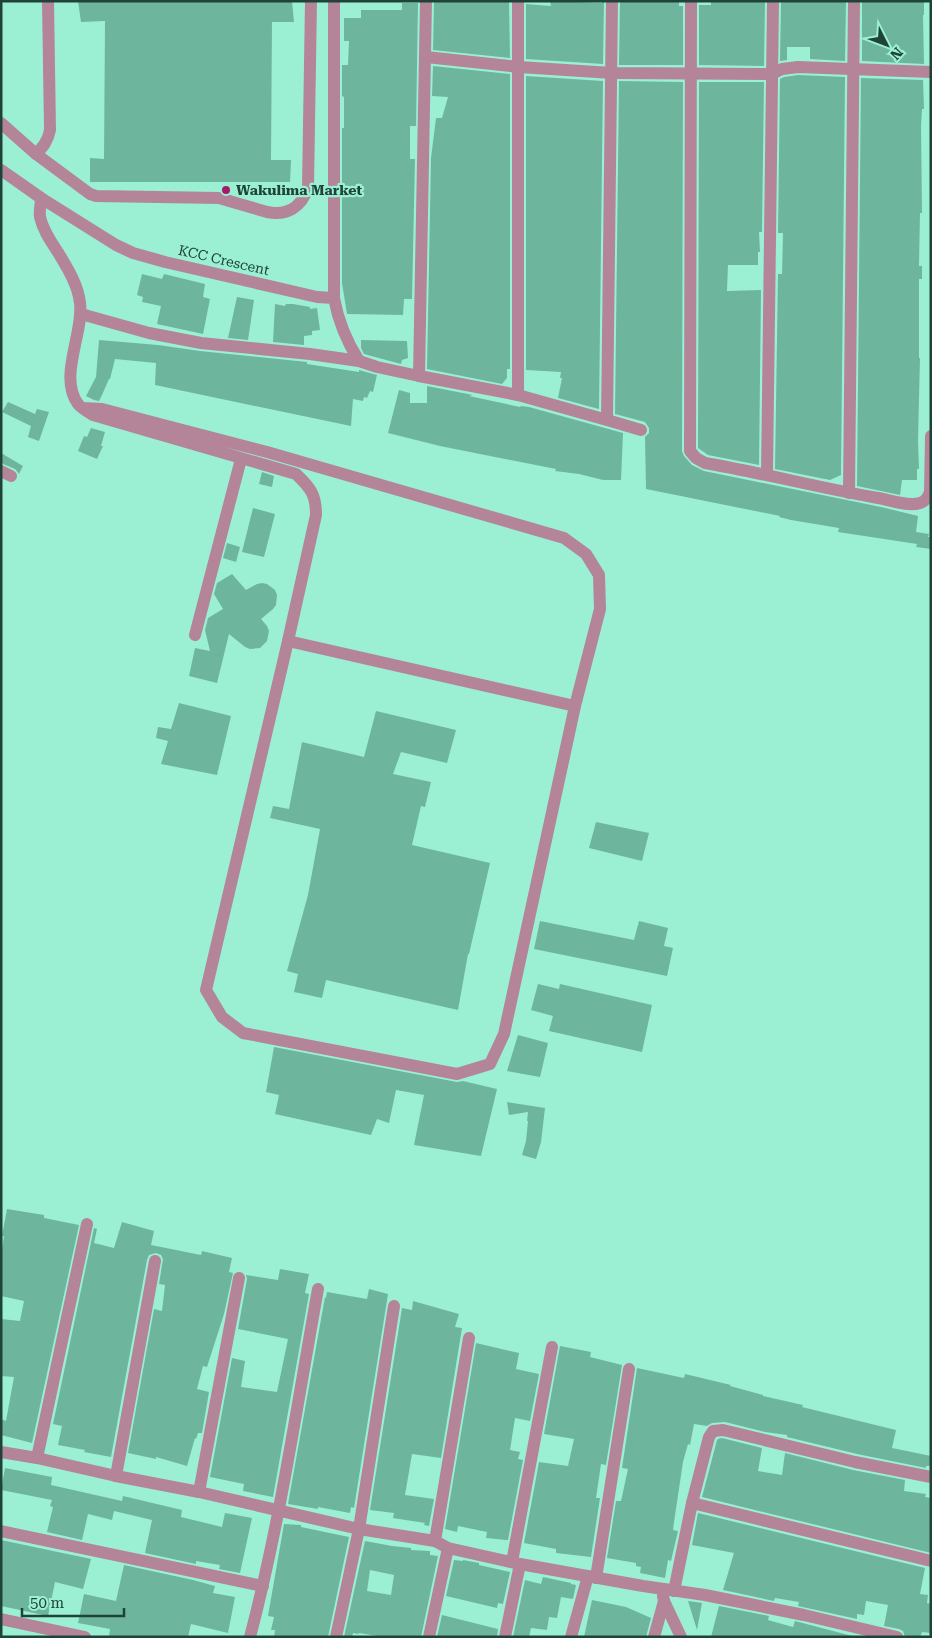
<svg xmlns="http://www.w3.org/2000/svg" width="932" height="1638" font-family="'Roboto Serif',serif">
  <rect width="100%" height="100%" fill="#9bf0d4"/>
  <g fill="#6eb59e" fill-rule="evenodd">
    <path d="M78 1H292L294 22H272L271 160H291L290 182H90V158L104 159 105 21 81 22Z"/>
    <path d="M434 1H509L510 58 433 50Z"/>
    <path d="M550 1 602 3V1H604L603 64 526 59V4L551 6Z"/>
    <path d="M620 1H679V6H683V65H619Z"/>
    <path d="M711 1H765L764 66 699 65V5H711Z"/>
    <path d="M781 1H846L845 61 810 59V47H787V60L780 61Z"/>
    <path d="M862 1H924V15H923L924 64 862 61Z"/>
    <path d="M402 3H418L416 126H410V159H415L412 299H404L403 315 347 314 342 283V128H344V97L342 96V65H348L349 41H344V18H361V10H402Z"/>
    <path d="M433 66 510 74V369H507V378L502 384 427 369 431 158 436 118H442L448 97 432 96Z"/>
    <path d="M798 75 845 77 841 475 830 480 775 469 778 274H782L783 233H778L780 79 784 77Z"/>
    <path d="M526 76 603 81 599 409 558 398 562 378H560L561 372 526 370Z"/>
    <path d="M861 78 923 80 924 109H922L921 126 922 213H920L919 266H922V279H919V358H920L918 441 919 469H917V480H902L900 495 857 486Z"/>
    <path d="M619 81 683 82 682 451 684 456 692 465 704 471 881 507 918 516 916 532 929 534 928 537H931V549L916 547 917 544 838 532 839 528 791 520 779 517 780 516 646 489 645 437 649 433V428L645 422 615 414Z"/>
    <path d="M699 82H764L762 232H759L760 252H758V265H728L727 291 761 290 759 465 708 455 698 448Z"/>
    <path d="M142 274 162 279 164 274 205 284 203 297 210 299 203 334 157 324 161 306 142 302 143 297 137 295Z"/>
    <path d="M237 297 254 300 248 340 228 338Z"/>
    <path d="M275 304 285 306 286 304H293L310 307V309L317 308 320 330 312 331V335L304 336V345L273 342Z"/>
    <path d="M99 340 158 345 200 351 307 362V364L359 372V370L377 375 373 392 370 391 367 398 364 397 363 401 353 399 351 426 155 385 156 363 115 359 110 379H109L102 395 99 401 94 400 86 396 96 377Z"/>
    <path d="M361 340 407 341 408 358 402 360 401 364 364 354 361 348Z"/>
    <path d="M427 386 473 395 469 396 520 407 521 406 529 407 623 433 621 480H603L579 474 555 471 556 469 440 446 388 433 399 390 410 393V403H427Z"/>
    <path d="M8 402 35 414 37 409 49 412 39 441 28 437 31 426 2 412Z"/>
    <path d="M91 428 105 432 101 446H103L97 459 78 451 84 436 87 437Z"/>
    <path d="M1 453 23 466 19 474 15 469 1 463Z"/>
    <path d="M262 472 274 476 272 487 259 484Z"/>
    <path d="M253 508 275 514 264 557 242 552Z"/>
    <path d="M227 543 240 547 236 562 223 558Z"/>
    <path d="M232 574 246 590 257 584 262 583 267 584 275 590 277 595 276 605 273 609 261 619 267 626 269 631 267 641 260 648 250 649 245 647 229 634 217 683 189 676 195 648 210 651 205 630 208 618 223 609 214 594 217 583Z"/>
    <path d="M179 703 231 716 217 775 161 764 168 741 156 738 158 727 171 729Z"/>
    <path d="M376 711 456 730 447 763 401 752 393 774 431 782 425 807 421 806 412 845 490 863 469 954H468L458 1010 326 980 322 998 294 992 298 974 287 971 308 895 320 829 270 818 273 806 289 809 302 742 364 757Z"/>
    <path d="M596 822 649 833 642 861 589 848Z"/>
    <path d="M540 921 634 940 639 921 668 928 664 946 673 948 667 976 534 949Z"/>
    <path d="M538 984 559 989 560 984 652 1005 642 1052 549 1031 553 1016 531 1010Z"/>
    <path d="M518 1035 548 1043 540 1077 507 1071Z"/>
    <path d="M274 1047 457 1082 463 1081 497 1089 481 1156 414 1145 424 1095 396 1090 389 1123 377 1119 371 1135 275 1114 279 1095 266 1092Z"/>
    <path d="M507 1102 545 1108 541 1142 536 1159 522 1155 526 1141 528 1121H527L528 1112 509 1115Z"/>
    <path d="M7 1209 44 1215V1218L79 1225 32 1443 1 1435V1419L6 1421 14 1377 1 1376V1319L20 1321 24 1301 1 1296V1255L4 1236H2Z"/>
    <path d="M122 1222 154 1231 151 1245 201 1255 202 1251 232 1258 229 1272 233 1273 224 1314 207 1367 203 1366 197 1389 209 1392 202 1433H198L196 1439 195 1438 187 1466 156 1457V1459L128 1453 154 1309 162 1311 165 1285 159 1284 163 1259 161 1255 156 1253 149 1255 147 1260 111 1457 84 1452 85 1450 58 1445 62 1426 53 1424 94 1228 97 1229 94 1243 114 1248Z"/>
    <path d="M280 1269 309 1274 305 1293 309 1294 273 1497 243 1491 244 1484 210 1477 232 1358 245 1361 241 1387 277 1392 288 1339 238 1329 247 1279 246 1275 278 1280Z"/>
    <path d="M369 1289 388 1294 354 1508 351 1507 350 1513 318 1507V1509L288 1504 325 1297 326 1298 327 1292 367 1299Z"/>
    <path d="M413 1301 459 1314 455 1327 462 1328 441 1458 412 1454 405 1495 434 1499 429 1526 424 1525 425 1523 393 1518 394 1513 370 1510 402 1308 412 1310Z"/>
    <path d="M476 1343 519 1353 516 1369 539 1374 530 1421 515 1418 510 1450 520 1452 518 1459 523 1460 508 1540H506L486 1538 487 1532 458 1526 457 1532 445 1529Z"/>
    <path d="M560 1346 591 1352 590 1357 622 1365 606 1465 601 1464 596 1498H600L591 1557 556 1553V1549L524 1543 539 1462 568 1466 574 1439 544 1434Z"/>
    <path d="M637 1368 684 1378 685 1374 731 1385 730 1386 763 1395V1396L803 1405 802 1407 896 1430 892 1448 931 1456V1466H926V1468L857 1454 787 1437V1435L765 1432 725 1422 712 1423 707 1426 694 1424 690 1445 688 1444 683 1462 674 1522 673 1530 678 1531 671 1561 668 1560 665 1578 640 1573 641 1567 636 1566V1563L607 1558 616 1501H621L628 1469 622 1468Z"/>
    <path d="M722 1438 762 1448 758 1471 782 1475 785 1453 853 1470 905 1480 904 1491 926 1494 925 1497 931 1498V1553L702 1497 717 1440 718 1439Z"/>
    <path d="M5 1468 52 1477 51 1485 122 1501 123 1496 182 1510 181 1517 222 1527 225 1513 252 1518 240 1573 219 1569 220 1565 196 1561V1564L145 1553 152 1520 114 1511 112 1520 88 1514 82 1540 47 1532 53 1507 50 1506 52 1500 1 1490Z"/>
    <path d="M698 1513 925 1568 920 1594 928 1595 927 1603 931 1604V1633L922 1632 920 1637H905L903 1631 899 1629 884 1626 888 1605 866 1601 864 1615 857 1614V1619L798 1606 799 1602 775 1598 774 1601 723 1590 734 1553 692 1545Z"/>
    <path d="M284 1524 301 1525V1527L349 1537 328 1637H274L275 1630H271L274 1617 268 1616Z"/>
    <path d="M1 1540 91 1559 83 1589 55 1582 48 1616 1 1606Z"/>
    <path d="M365 1541 392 1546 411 1548V1550L430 1551V1555L438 1556 421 1637H384L359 1633 358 1634 353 1633 352 1637H344ZM370 1570 394 1575 391 1595 367 1591Z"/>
    <path d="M454 1560 463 1561V1560L479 1563V1565L510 1572 503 1604 498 1603 497 1608 446 1596Z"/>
    <path d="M124 1565 193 1580 215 1586 213 1593 235 1597 228 1633 191 1624 188 1637H109L110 1629 78 1623 84 1594 116 1601Z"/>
    <path d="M543 1577 571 1583V1584L576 1585 573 1599 561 1597 557 1618 549 1617 547 1630 531 1628 529 1637H513L525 1580 541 1584Z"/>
    <path d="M592 1600 626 1607 651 1618 646 1637H584Z"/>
    <path d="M688 1601 702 1603 697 1630Z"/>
    <path d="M719 1606 769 1616 768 1620 793 1627 795 1621 856 1637H711Z"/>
    <path d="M442 1615 498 1629 497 1637H437Z"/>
  </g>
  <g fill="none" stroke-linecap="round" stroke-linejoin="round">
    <g stroke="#b48599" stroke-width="12">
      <path d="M334 1V298"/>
      <path d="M426 1 419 376 518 395"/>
      <path d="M518 1V395L607 420 641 430"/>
      <path d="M691 1 690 451 696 458 705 463C763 473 820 488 878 498 890 500 908 507 920 503 925 502 928 497 930 492L931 436"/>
      <path d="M426 57 519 67 612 73 772 74 782 69 798 67 931 72"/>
      <path d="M1 123 36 154 90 194 96 196 219 198 267 212C287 216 302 207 308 187L311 1"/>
      <path d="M36 154C43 147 48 141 50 130L48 1"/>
      <path d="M1 170 41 198 116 245 133 253 165 262 317 297 334 298C338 320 347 342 359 361L377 367 419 376"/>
      <path d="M41 198C41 204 39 211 40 217 43 231 52 243 59 254 68 269 78 285 80 303 84 333 58 377 78 404 81 408 88 412 93 415L296 474C311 488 316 495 316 515L288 641 575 706 600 609 599 575 586 554 564 538 267 452 102 409 83 408"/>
      <path d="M81 314 149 333 201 343 310 354 359 361"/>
      <path d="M607 420 612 1"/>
      <path d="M1 471 11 476"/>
      <path d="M767 474 773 1"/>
      <path d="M849 493 854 1"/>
      <path d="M195 635 241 459"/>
      <path d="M288 641 206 990 222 1017 243 1033 457 1074 490 1064 504 1034 575 706"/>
      <path d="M1 1452 37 1458 116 1476 199 1492 359 1529 435 1541 448 1548 520 1564 643 1586 705 1595 804 1615 897 1637"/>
      <path d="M37 1458 87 1224"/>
      <path d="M116 1476 155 1261"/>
      <path d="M199 1492 239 1278"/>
      <path d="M692 1503 931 1561"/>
      <path d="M1 1531 263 1586"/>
      <path d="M435 1541 469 1338"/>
      <path d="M512 1562 552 1347"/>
      <path d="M596 1578 629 1369"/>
      <path d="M664 1589 663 1596 664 1601 681 1637"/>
      <path d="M674 1591 692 1503 709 1437 713 1431 723 1430 855 1462 931 1477"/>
      <path d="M1 1619 85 1637"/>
      <path d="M250 1637C280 1523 297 1405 318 1289"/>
      <path d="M336 1637 359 1529 394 1306"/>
      <path d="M429 1637 448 1548"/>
      <path d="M505 1637 520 1564"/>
      <path d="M571 1637 588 1576"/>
      <path d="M654 1637 664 1601"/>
    </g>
  </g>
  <circle fill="#a21c6a" stroke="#9bf0d4" stroke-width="2" cx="226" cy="190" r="5"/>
  <g text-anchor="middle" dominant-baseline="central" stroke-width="4.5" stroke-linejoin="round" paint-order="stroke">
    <g font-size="14" font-weight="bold" fill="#1f4338" stroke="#9bf0d4" text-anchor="start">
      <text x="236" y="190">Wakulima Market</text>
    </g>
    <g font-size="14" fill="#1f4338" stroke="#9bf0d4">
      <text transform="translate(224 260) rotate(13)">KCC Crescent</text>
    </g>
  </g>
  <rect width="932" height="1638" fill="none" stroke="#1f4338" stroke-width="5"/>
  <g transform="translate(887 45) rotate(132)" stroke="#9bf0d4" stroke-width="4" paint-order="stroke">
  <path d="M0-4L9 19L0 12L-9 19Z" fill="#1f4338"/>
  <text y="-8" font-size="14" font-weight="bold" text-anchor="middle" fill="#1f4338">N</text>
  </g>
  <path d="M22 1608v8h102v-8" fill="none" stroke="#1f4338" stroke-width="2.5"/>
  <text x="30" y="1608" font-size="15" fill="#1f4338" stroke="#9bf0d4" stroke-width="4" paint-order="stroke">50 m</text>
</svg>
